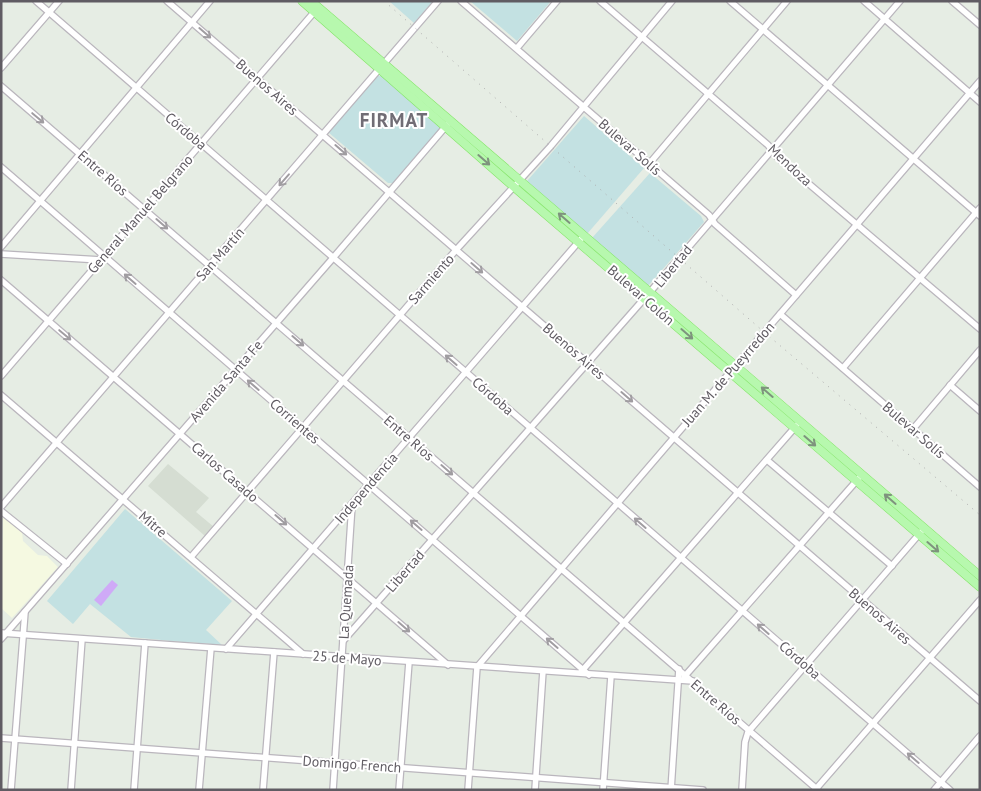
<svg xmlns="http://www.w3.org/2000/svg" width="981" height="791" font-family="'PT Sans',sans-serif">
  <rect width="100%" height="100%" fill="#e6ede4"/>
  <path fill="#d5ddd2" d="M168 464 209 498 196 512 214 527 205 536 148 486Z"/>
  <path fill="#f5f9e1" d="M3 517 22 532 23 541 38 555 47 556 58 567 12 618 1 608Z"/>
  <g fill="#c3e1e2">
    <path d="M389 1H433L414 23Z"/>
    <path d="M470 1H551L517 41Z"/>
    <path d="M378 76H382L438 124 440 130 394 183H388L328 132Z"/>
    <path d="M584 116 644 168 587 234 527 181Z"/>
    <path d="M650 173 701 216 704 222 648 286 592 238Z"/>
    <path d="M125 509 232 601 206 630 222 645 189 642 186 645 182 642 131 637 90 604 73 624 47 601Z"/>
  </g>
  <path fill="#cfaaf7" d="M112 580 118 585 101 606 94 600Z"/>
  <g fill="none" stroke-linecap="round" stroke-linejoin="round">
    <g stroke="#bab6bd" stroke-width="8">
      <g id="minor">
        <path d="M36 1 950 790"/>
        <path d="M167 1 980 701"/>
        <path d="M461 1 709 215 715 224 796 295"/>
        <path d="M600 1 768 145 776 156 980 329"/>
        <path d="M730 1 980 216"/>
        <path d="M864 1 980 102"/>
        <path d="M952 1 980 25"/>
        <path d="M517 48 557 1"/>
        <path d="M1 68 59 1"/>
        <path d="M1 86 818 790"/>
        <path d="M649 164 787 1"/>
        <path d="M1 167 589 675"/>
        <path d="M1 247 210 1"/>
        <path d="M1 254 101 260"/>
        <path d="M1 280 448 665"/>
        <path d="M780 314 980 487"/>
        <path d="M843 368 980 208"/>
        <path d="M1 376 316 10"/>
        <path d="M950 385 980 411"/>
        <path d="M1 395 303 654"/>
        <path d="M913 429 980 350"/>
        <path d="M767 460 892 566"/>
        <path d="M1 507 438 1"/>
        <path d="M1 511 67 564"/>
        <path d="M191 557 456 250 550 147 672 1"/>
        <path d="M1 633 693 681"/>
        <path d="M1 639 333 258 447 125"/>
        <path d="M343 641 650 292 900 1"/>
        <path d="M226 649 581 239"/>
        <path d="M581 672 797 425"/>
        <path d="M684 677 859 478"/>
        <path d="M1 738 703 790"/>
        <path d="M11 790 25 612"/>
        <path d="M71 790 82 639"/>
        <path d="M134 790 145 643"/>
        <path d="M199 790 211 648"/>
        <path d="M263 790 274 652"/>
        <path d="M333 790 352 505"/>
        <path d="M399 790 409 662"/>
        <path d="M468 790 477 667 980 81"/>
        <path d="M535 790 543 671"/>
        <path d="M603 790 611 676"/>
        <path d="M671 790 679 669"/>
        <path d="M742 790 745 742 748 732 921 532"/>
        <path d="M815 790 980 600"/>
        <path d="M934 790 980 736"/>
      </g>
    </g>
    <g stroke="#83e466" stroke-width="9">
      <g id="major">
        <path d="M302 1 514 187 980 587"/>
        <path d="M311 1 980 576"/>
      </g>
    </g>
    <use href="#minor" stroke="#fff" stroke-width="5.5"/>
    <use href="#major" stroke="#b7f8ae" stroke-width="8"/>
    <path stroke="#adacad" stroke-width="1" stroke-dasharray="1 6" stroke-linecap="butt" d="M384 1 764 332 980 515"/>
  </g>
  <defs><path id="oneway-shaft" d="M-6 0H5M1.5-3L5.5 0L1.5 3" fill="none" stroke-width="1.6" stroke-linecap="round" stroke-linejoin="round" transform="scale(1.25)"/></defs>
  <g stroke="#a09da1">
    <use href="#oneway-shaft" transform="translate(205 33) rotate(41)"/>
    <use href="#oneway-shaft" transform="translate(38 118) rotate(40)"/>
    <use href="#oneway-shaft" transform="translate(341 150) rotate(41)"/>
    <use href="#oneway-shaft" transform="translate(284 180) rotate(131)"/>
    <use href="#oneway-shaft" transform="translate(162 224) rotate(41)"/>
    <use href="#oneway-shaft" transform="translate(477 268) rotate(41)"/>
    <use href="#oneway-shaft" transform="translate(130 279) rotate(-139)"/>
    <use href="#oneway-shaft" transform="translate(65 335) rotate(40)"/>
    <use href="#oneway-shaft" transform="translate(298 341) rotate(41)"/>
    <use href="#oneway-shaft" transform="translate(451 360) rotate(-139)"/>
    <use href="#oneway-shaft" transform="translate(253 385) rotate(-139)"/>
    <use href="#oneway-shaft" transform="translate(627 397) rotate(41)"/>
    <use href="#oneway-shaft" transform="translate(447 470) rotate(41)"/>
    <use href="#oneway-shaft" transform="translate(281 520) rotate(41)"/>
    <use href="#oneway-shaft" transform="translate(640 523) rotate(-139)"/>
    <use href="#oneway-shaft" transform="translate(416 525) rotate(-139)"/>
    <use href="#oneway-shaft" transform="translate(404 627) rotate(41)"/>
    <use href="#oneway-shaft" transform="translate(763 629) rotate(-139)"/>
    <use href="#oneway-shaft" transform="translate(552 643) rotate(-139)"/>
    <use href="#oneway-shaft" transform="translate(913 758) rotate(-139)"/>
  </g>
  <g stroke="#7e937d">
    <use href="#oneway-shaft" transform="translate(484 160) rotate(41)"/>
    <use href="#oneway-shaft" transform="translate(564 218) rotate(-139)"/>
    <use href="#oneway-shaft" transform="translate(687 334) rotate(41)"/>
    <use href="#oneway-shaft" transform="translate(767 392) rotate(-139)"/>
    <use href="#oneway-shaft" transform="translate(810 441) rotate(41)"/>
    <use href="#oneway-shaft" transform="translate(890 499) rotate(-139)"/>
    <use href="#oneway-shaft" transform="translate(933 547) rotate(41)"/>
  </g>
  <g text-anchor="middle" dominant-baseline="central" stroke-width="4" stroke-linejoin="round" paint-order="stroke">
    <g font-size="14" fill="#605c63" stroke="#fff">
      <text transform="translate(267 87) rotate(41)">Buenos Aires</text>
      <text transform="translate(186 131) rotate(40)">Córdoba</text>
      <text transform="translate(630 147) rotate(41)">Bulevar Solís</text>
      <text transform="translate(790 165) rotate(43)">Mendoza</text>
      <text transform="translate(103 173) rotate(41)">Entre Ríos</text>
      <text transform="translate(140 214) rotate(-49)">General Manuel Belgrano</text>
      <text transform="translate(220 254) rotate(-49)">San Martín</text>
      <text transform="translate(673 266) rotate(-50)">Libertad</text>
      <text transform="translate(431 279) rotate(-49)">Sarmiento</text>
      <text transform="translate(641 295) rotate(41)">Bulevar Colón</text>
      <text transform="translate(574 351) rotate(41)">Buenos Aires</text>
      <text transform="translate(728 374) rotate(-49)">Juan M. de Pueyrredon</text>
      <text transform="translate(226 381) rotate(-49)">Avenida Santa Fe</text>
      <text transform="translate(493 396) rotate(41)">Córdoba</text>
      <text transform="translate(295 421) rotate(41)">Corrientes</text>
      <text transform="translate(914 430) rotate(41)">Bulevar Solís</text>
      <text transform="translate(409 438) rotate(41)">Entre Ríos</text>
      <text transform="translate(225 472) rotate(41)">Carlos Casado</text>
      <text transform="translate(366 488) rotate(-49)">Independencia</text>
      <text transform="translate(153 524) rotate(41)">Mitre</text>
      <text transform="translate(405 571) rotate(-49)">Libertad</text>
      <text transform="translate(346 602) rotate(-86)">La Quemada</text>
      <text transform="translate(880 616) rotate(41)">Buenos Aires</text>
      <text transform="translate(347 658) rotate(4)">25 de Mayo</text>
      <text transform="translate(800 660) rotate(41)">Córdoba</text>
      <text transform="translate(716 702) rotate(41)">Entre Ríos</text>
      <text transform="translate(352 764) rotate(4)">Domingo French</text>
    </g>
    <g font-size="19" font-weight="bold" letter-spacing="1" fill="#716d75" stroke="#fff">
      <text x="394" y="120">FIRMAT</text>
    </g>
  </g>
  <rect width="981" height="791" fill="none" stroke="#605c63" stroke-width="5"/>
</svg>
